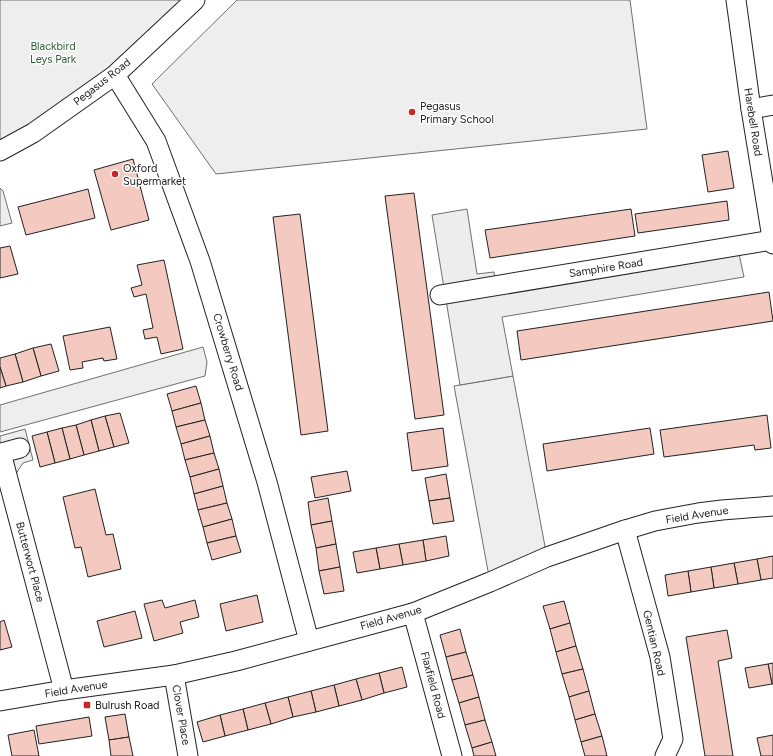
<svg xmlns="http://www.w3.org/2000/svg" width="773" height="756" font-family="Figtree,sans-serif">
  <rect width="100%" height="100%" fill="#fff"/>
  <g fill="#eee" stroke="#6f6f6f">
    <path d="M0 0H195L115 75 0 151Z"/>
    <path d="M237 0H630L647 129 216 174 152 84Z"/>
    <path d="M203 347 207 362 205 376 0 432V405Z"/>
    <path d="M513 376 547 557 490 582 454 386Z"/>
  </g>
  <g fill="#ededed" stroke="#6f6f6f">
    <path d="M0 188 3 191 12 223 0 226Z"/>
    <path d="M467 209 477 274 494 272 497 292 739 254 744 277 502 317 513 376 460 385 432 215Z"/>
    <path d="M25 429 33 460 23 463 17 472 16 476 0 480V436Z"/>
  </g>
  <g fill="#f3c9c0" stroke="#222">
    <path d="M728 151 734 188 708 192 702 155Z"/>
    <path d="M133 159 149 220 111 230 94 170Z"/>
    <path d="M88 189 95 218 26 235 18 207Z"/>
    <path d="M414 193 444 415 415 419 385 196Z"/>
    <path d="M727 201 729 220 638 233 635 214Z"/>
    <path d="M631 209 635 236 490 258 485 230Z"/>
    <path d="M300 214 328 431 301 435 273 217Z"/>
    <path d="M10 246 18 274 0 278V248Z"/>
    <path d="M164 260 183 349 161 354 157 337 145 339 143 330 153 328 146 294 134 297 131 288 142 285 137 265Z"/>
    <path d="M769 292 773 321 521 360 517 331Z"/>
    <path d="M110 327 117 359 104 361 103 358 82 362 83 368 70 370 63 336Z"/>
    <path d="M51 344 59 371 41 376 33 348Z"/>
    <path d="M33 348 41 376 23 382 15 354Z"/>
    <path d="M15 354 23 382 6 386 0 367V358Z"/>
    <path d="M0 367 6 386 0 388Z"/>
    <path d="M196 386 201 403 172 411 167 394Z"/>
    <path d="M201 403 205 420 176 427 172 411Z"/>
    <path d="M120 413 129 443 114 447 105 416Z"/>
    <path d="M767 415 771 448 755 450 754 445 664 457 660 430Z"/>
    <path d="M105 416 114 447 99 451 91 420Z"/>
    <path d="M91 420 99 451 84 455 76 425Z"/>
    <path d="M205 420 210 436 181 444 176 427Z"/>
    <path d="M76 425 84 455 70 459 62 428Z"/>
    <path d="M62 428 70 459 55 463 47 432Z"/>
    <path d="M443 428 448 466 412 471 407 433Z"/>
    <path d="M650 428 654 454 547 471 543 444Z"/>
    <path d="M47 432 55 463 40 467 32 436Z"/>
    <path d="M210 436 214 453 185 460 181 444Z"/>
    <path d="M214 453 219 469 190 477 185 460Z"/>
    <path d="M219 469 223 486 194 494 190 477Z"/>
    <path d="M347 471 351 491 315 498 311 477Z"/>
    <path d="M446 474 450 498 429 501 425 478Z"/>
    <path d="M223 486 227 503 198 510 194 494Z"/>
    <path d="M95 489 106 535 113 534 121 569 88 577 81 547 75 548 63 497Z"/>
    <path d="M328 498 332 521 311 525 308 502Z"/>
    <path d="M450 498 454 521 433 524 429 501Z"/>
    <path d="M227 503 232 519 203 527 198 510Z"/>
    <path d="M232 519 236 536 207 543 203 527Z"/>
    <path d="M332 521 336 544 316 548 311 525Z"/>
    <path d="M236 536 241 552 212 560 207 543Z"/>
    <path d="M446 536 449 556 426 561 423 540Z"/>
    <path d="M423 540 426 561 403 565 399 544Z"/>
    <path d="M336 544 340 567 319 571 316 548Z"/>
    <path d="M399 544 403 565 380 569 376 548Z"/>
    <path d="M376 548 380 569 357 573 353 552Z"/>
    <path d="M773 556V578L761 580 757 559Z"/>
    <path d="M757 559 761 580 738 584 734 563Z"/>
    <path d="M734 563 738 584 714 588 711 567Z"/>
    <path d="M340 567 344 591 324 594 319 571Z"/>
    <path d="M711 567 714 588 691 592 688 571Z"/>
    <path d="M688 571 691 592 668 596 665 575Z"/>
    <path d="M257 595 263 622 226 631 220 604Z"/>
    <path d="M162 600 165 608 195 600 199 617 180 622 183 633 154 641 144 604Z"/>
    <path d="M564 601 570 623 550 629 543 606Z"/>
    <path d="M135 611 142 638 104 647 97 621Z"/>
    <path d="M4 620 12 647 0 650V622Z"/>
    <path d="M570 623 576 646 556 652 550 629Z"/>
    <path d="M460 629 466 652 446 657 440 635Z"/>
    <path d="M727 630 732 658 718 661 733 756H705L686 637Z"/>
    <path d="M576 646 583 669 562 674 556 652Z"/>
    <path d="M466 652 473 675 452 680 446 657Z"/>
    <path d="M773 663V684H772L768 664Z"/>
    <path d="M768 664 772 684 749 688 745 668Z"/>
    <path d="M402 667 407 687 384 693 379 673Z"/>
    <path d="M583 669 589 691 569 697 562 674Z"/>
    <path d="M379 673 384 693 362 700 356 679Z"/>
    <path d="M473 675 479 697 459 703 452 680Z"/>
    <path d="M356 679 362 700 339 706 334 685Z"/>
    <path d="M334 685 339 706 316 712 311 691Z"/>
    <path d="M311 691 316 712 293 717 288 697Z"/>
    <path d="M589 691 595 714 575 720 569 697Z"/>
    <path d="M288 697 293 717 271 724 265 703Z"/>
    <path d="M479 697 485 720 465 725 459 703Z"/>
    <path d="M265 703 271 724 248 730 243 709Z"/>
    <path d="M243 709 248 730 225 736 220 715Z"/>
    <path d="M125 714 129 737 109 740 105 717Z"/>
    <path d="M595 714 602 736 581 742 575 720Z"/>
    <path d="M220 715 225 736 203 742 197 722Z"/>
    <path d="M89 717 92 736 39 744 36 726Z"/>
    <path d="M485 720 492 742 472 748 465 725Z"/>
    <path d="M34 730 39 756H12L8 735Z"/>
    <path d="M773 735V756H761L757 738Z"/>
    <path d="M602 736 607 756H585L581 742Z"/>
    <path d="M129 737 133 756H111L109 740Z"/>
    <path d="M492 742 496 756H474L472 748Z"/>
  </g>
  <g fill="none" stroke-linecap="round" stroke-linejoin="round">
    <g stroke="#222" stroke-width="21">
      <g id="street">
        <path d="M736 0 751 109 773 244"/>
        <path d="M115 75 156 141 200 261 267 482 309 641"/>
        <path d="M751 109 773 105"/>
        <path d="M0 151 33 133 115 75 195 0"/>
        <path d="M440 295 772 240"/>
        <path d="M20 448 1 453 64 690"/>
        <path d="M625 530 660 657 673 739 665 756"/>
        <path d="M413 613 452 756"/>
        <path d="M174 675 188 756"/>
        <path d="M0 701 64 690 174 675 236 661 413 613 490 582 547 557 625 530 655 521 698 513 722 510 773 506"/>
      </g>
    </g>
    <use href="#street" stroke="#fff" stroke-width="19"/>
  </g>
  <g fill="#c62828" stroke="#fff" stroke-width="1.5">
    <circle cx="412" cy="112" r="4"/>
    <circle cx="115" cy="174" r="4"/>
    <rect x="83" y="701" width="8" height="8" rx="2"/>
  </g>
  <g text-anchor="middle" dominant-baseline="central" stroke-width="3" stroke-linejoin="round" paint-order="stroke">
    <g font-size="11" fill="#2f5e38" stroke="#fff">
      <text x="53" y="46">Blackbird<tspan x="53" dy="13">Leys Park</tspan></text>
    </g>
    <g font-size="11" fill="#222" stroke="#fff">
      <text transform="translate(102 82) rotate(-38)">Pegasus Road</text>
      <text transform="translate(753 122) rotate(81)">Harebell Road</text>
      <text transform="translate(606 268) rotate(-9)">Samphire Road</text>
      <text transform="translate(228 352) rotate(73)">Crowberry Road</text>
      <text transform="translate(697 515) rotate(-9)">Field Avenue</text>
      <text transform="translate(30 562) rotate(75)">Butterwort Place</text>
      <text transform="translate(391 618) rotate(-16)">Field Avenue</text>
      <text transform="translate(654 643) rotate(77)">Gentian Road</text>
      <text transform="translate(433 685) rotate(75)">Flaxfield Road</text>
      <text transform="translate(76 689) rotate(-9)">Field Avenue</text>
      <text transform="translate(181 715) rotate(80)">Clover Place</text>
    </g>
    <g font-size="11" fill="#222" stroke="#fff" text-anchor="start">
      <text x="420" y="106">Pegasus<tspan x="420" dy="13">Primary School</tspan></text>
      <text x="123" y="168">Oxford<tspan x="123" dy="13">Supermarket</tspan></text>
      <text x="95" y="705">Bulrush Road</text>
    </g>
  </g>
</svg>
